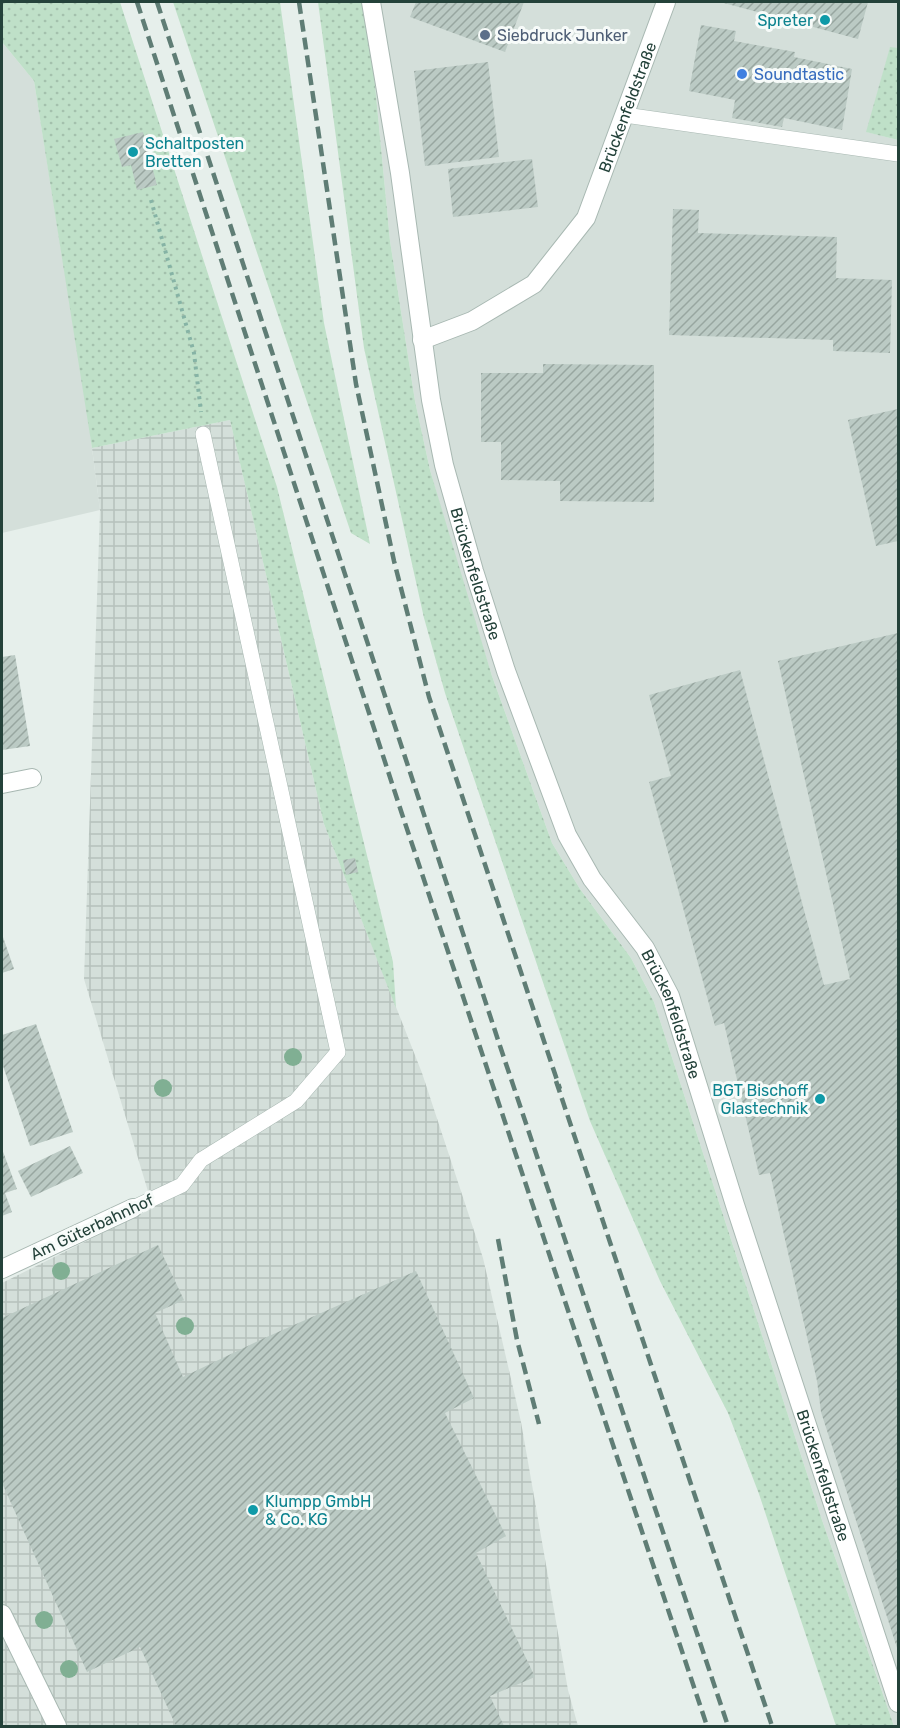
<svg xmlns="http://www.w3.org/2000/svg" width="900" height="1728" font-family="Rubik,sans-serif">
  <defs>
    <pattern id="industrial-grid" width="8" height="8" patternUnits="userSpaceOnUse" patternTransform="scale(1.5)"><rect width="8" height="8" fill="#d4dfda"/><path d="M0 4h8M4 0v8" fill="none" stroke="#b6c1bc"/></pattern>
    <pattern id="green-dots" width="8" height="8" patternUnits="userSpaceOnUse" patternTransform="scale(1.5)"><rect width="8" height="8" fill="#bfe0c8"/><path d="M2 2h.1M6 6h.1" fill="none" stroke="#a4c1ad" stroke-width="1.8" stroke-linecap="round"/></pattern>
    <pattern id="building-hatch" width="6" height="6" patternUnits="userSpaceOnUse" patternTransform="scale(1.5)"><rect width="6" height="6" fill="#bbcac4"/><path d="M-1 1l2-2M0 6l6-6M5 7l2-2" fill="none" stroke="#98a6a0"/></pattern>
  </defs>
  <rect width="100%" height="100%" fill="#e6efeb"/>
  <g fill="#d4dfda">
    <path d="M367 2H898V48H890L867 132 898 140V1726H894L822 1520 654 1002 631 958 580 889 552 843 492 676 460 575 430 470 415 401 390 241Z"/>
    <path d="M2 42 34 81 88 417 100 510 2 533Z"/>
  </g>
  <path fill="url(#industrial-grid)" d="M230 420 324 824 422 1073 483 1258 521 1422 568 1690 578 1726H2V1283L153 1208 84 979 100 510 92 448Z"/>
  <g fill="url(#green-dots)">
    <path d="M2 2H120L277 487 393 962 396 1008 324 824 230 420 92 448 34 81 2 42Z"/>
    <path d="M173 2H280L324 323 370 544 351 533Z"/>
    <path d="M318 2H367L390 241 415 401 430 470 492 676 552 843 580 889 631 958 654 1002 822 1520 894 1726H836L759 1494 728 1413 660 1281 590 1121 445 693 424 618 364 348Z"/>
    <path d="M890 47 898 48V140L866 132Z"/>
  </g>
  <g fill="url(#building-hatch)">
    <path d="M416 2H524L505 52 410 17Z"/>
    <path d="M720 2H868L858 39Z"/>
    <path d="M701 25 736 31 734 41 795 52 794 57 852 69 842 130 784 118 782 127 732 118 735 100 689 91Z"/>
    <path d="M488 62 499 157 425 166 414 71Z"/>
    <path d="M143 132 157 185 137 190 131 165 122 167 114 139Z"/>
    <path d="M532 159 538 207 453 217 448 169Z"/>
    <path d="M673 209 699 210 698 233 837 237 836 278 892 280 890 353 833 351V340L669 335Z"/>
    <path d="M543 364 654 365V502L560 501V481L501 480V442H481V373H543Z"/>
    <path d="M898 409V541L876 546 848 420Z"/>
    <path d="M898 633V1651L821 1412 817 1381 770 1173 759 1175 724 1023 715 1026 649 782 671 776 649 695 740 670 824 985 850 979 778 661Z"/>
    <path d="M15 655 30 746 2 750V657Z"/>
    <path d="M355 858 358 872 346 875 343 860Z"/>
    <path d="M2 934 14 969 2 973Z"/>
    <path d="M36 1024 73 1132 30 1146 2 1063V1035Z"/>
    <path d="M70 1146 83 1173 31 1197 18 1171Z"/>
    <path d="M2 1149 17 1189 5 1193 12 1212 2 1216Z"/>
    <path d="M158 1245 184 1300 155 1313 183 1377 260 1340 416 1271 474 1398 445 1413 506 1536 476 1553 535 1677 490 1696 504 1726H176L140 1647 87 1672 2 1483V1318Z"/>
  </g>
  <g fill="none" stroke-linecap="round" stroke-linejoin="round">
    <g stroke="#a8b8b2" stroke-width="16">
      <g id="lane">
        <path d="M625 115 898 154"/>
        <path d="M133 1208 182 1185 201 1160 296 1101 338 1052 203 434"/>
      </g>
    </g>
    <g stroke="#a8b8b2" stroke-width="20">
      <g id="street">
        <path id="s1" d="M371 2 400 173 431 400 444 465 474 571 506 671 567 835 592 879 645 948 670 996 735 1205 898 1703"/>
        <path id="s2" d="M422 340 472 321 534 284 586 218 666 2"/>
        <path d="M2 784 32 778"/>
        <path d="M2 1269 133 1208"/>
        <path d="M2 1614 57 1726"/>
      </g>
    </g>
    <path stroke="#86b3a5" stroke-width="4" stroke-dasharray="3 4.5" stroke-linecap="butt" d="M151 200 194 353 201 412"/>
    <use href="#lane" stroke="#fff" stroke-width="15"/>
    <use href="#street" stroke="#fff" stroke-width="18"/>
    <g stroke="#5f7d75" stroke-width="4.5" stroke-dasharray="12 6" stroke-linecap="butt">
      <path d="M137 2 402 814 707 1726"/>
      <path d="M157 2 500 1046 728 1726"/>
      <path d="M299 2 356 384 394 561 429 697 560 1089"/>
      <path d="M556 1081 772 1726"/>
      <path d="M498 1239 517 1340 539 1424"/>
    </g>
  </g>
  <g fill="#80af93">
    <circle cx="293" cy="1057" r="9"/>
    <circle cx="163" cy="1088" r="9"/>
    <circle cx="61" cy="1271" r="9"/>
    <circle cx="185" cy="1326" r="9"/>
    <circle cx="44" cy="1620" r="9"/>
    <circle cx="69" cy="1669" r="9"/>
  </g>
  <g fill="#0f9aa8" stroke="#f7fbf9" stroke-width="2">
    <circle cx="825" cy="20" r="6"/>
    <circle cx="133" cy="152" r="6"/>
    <circle cx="820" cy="1099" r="6"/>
    <circle cx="253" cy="1510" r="6"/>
  </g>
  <circle fill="#5c6f8a" stroke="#f7fbf9" stroke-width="2" cx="485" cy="35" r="6"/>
  <circle fill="#3f7fe0" stroke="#f7fbf9" stroke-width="2" cx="742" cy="74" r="6"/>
  <g text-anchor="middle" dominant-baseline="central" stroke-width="6" stroke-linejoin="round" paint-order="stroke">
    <g font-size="16" fill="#0d838f" stroke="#f7fbf9" text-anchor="end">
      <text x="813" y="20">Spreter</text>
      <text x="145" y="143" text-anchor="start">Schaltposten<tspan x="145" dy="18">Bretten</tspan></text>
      <text x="808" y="1090">BGT Bischoff<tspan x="808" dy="18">Glastechnik</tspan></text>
      <text x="265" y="1501" text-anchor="start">Klumpp GmbH<tspan x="265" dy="18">&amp; Co. KG</tspan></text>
    </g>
    <g font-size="16" fill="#4e5e75" stroke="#f7fbf9" text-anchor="start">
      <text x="497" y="35">Siebdruck Junker</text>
    </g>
    <g font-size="16" fill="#366cbe" stroke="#f7fbf9" text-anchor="start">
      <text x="754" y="74">Soundtastic</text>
    </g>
    <g font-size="16" fill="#24423a" stroke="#f7fbf9">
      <text stroke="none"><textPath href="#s2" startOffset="328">Brückenfeldstraße</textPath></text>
      <text stroke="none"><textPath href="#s1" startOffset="582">Brückenfeldstraße</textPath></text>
      <text stroke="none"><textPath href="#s1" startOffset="1068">Brückenfeldstraße</textPath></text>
      <text transform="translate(92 1227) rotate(-25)">Am Güterbahnhof</text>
      <text stroke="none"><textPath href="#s1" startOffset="1554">Brückenfeldstraße</textPath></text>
    </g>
  </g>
  <rect width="900" height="1728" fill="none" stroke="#24423a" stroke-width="6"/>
</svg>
